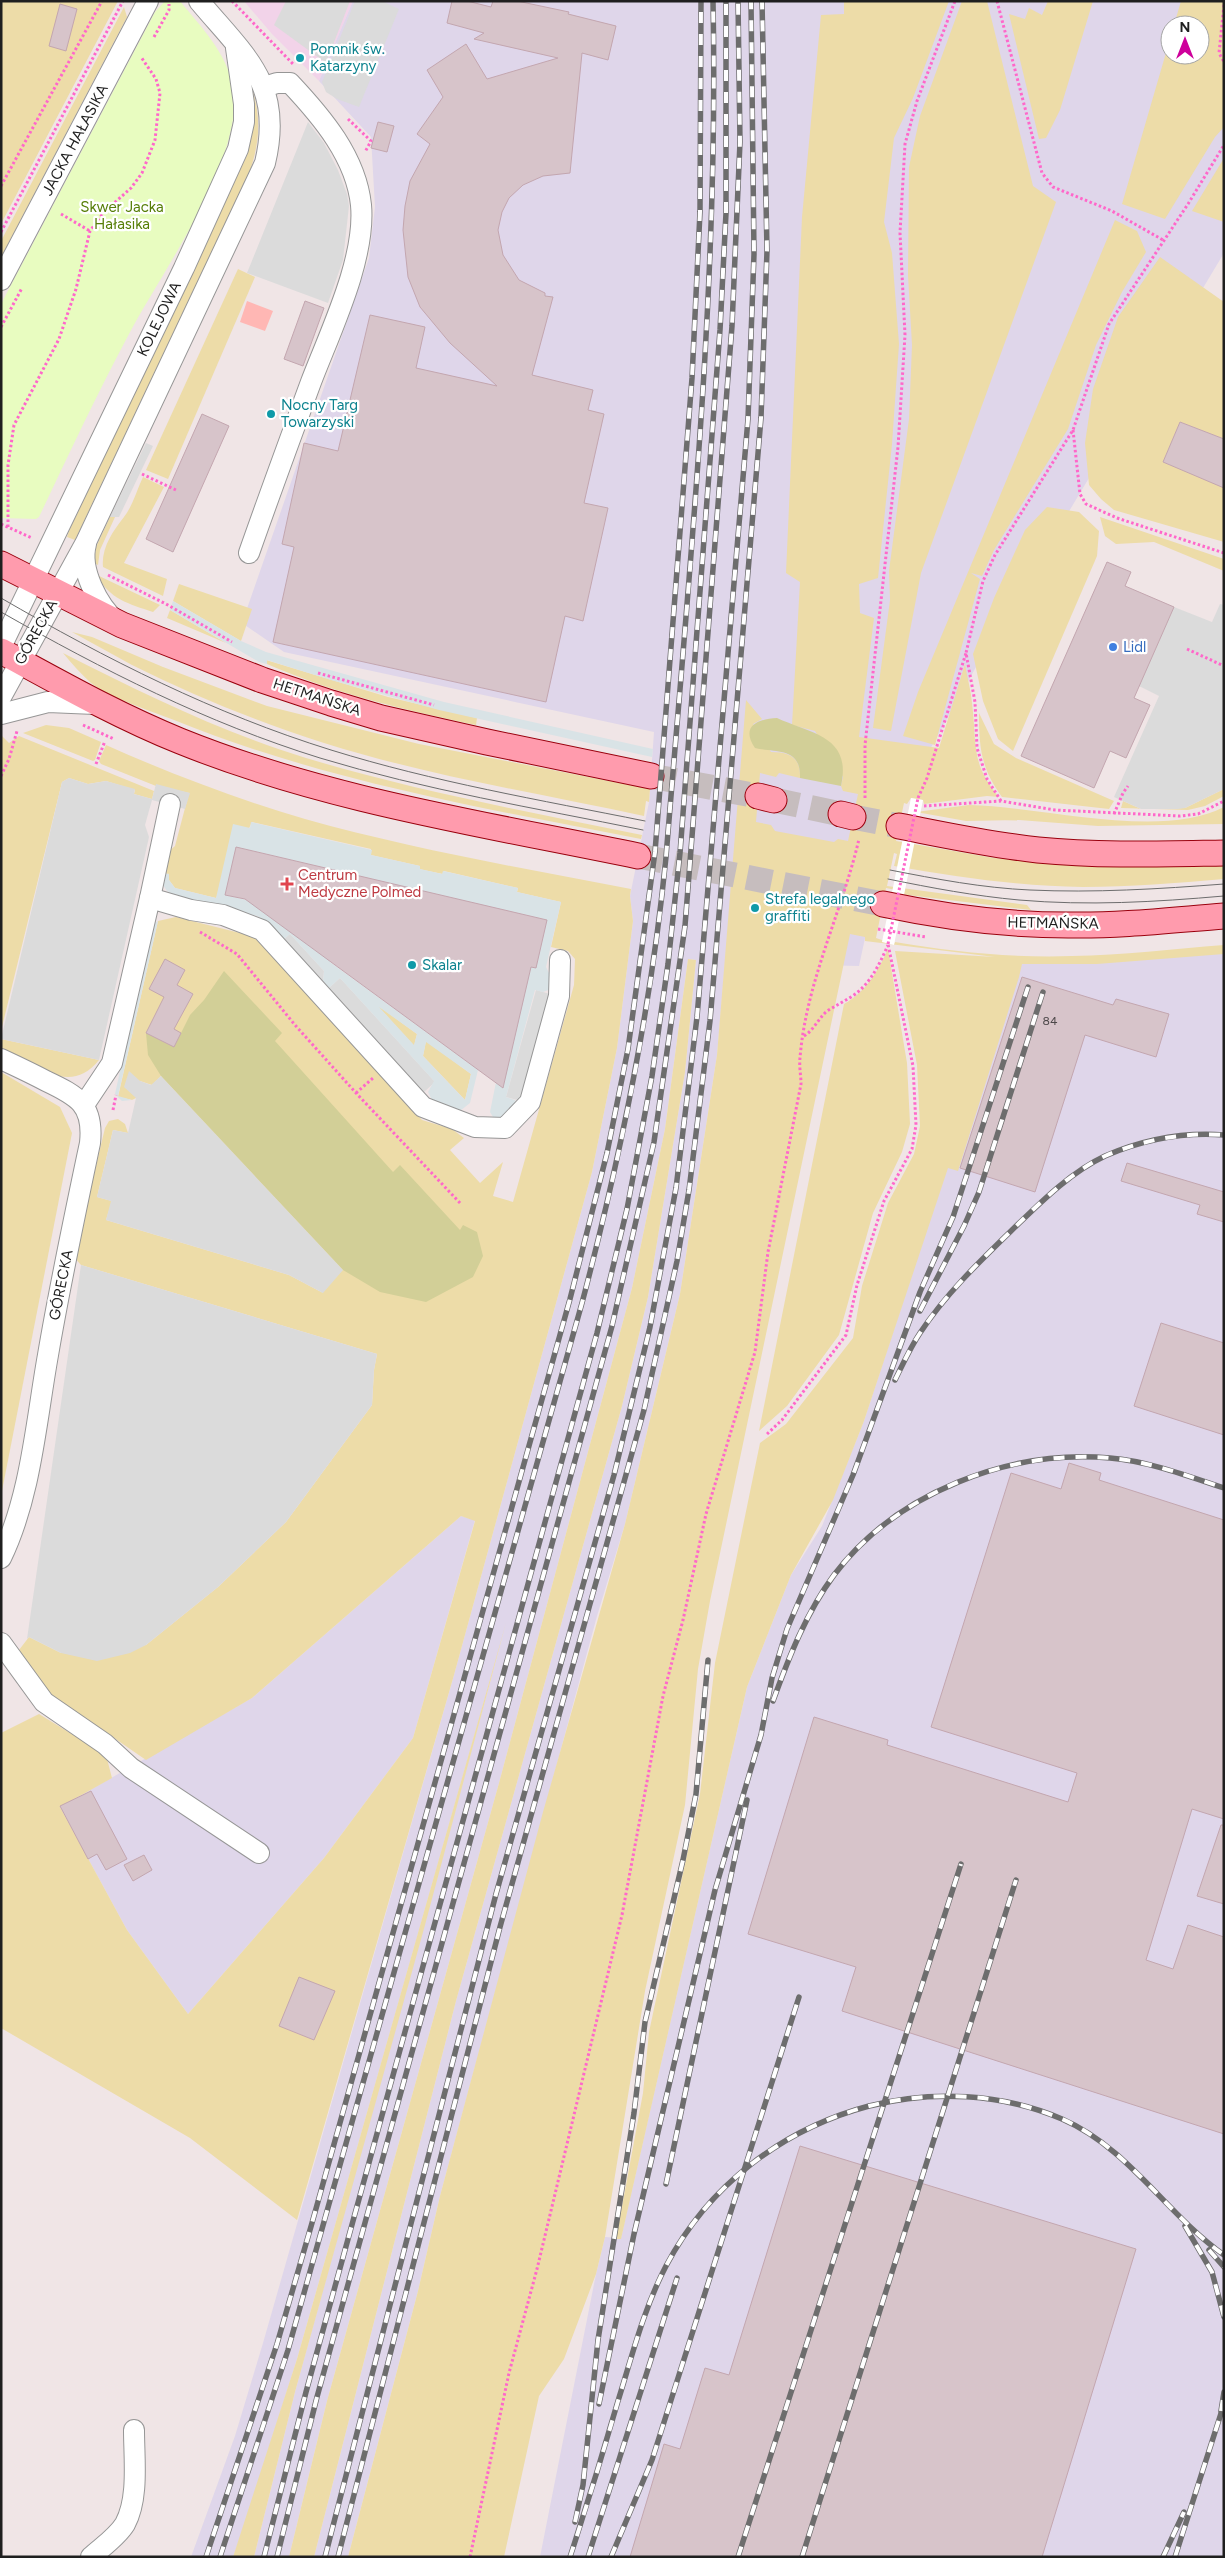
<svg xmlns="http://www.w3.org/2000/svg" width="1225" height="2558" font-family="Figtree,sans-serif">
  <rect width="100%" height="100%" fill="#f0e5e6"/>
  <path fill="#f2d3e9" d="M244 1H353L319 81 272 34Z"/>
  <g fill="#dfd6ea" fill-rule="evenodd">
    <path d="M353 1H1224V253L981 658 924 760 900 776 859 966 725 963 717 1055 680 1294 625 1524 597 1616 440 2196 418 2291 348 2557H314L456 2001 622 1406 648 1297 685 1072 696 960 688 959 665 1129 632 1288 499 1783 327 2401 289 2557H254L295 2392 506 1624 297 2359 245 2524 233 2557H191L235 2436 263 2343 454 1675 592 1172 617 1048 633 921 630 896 649 802 654 732 284 652 242 623 369 258 375 207 371 137 319 81ZM1170 25H1200V55H1170Z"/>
    <path d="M1224 948V2557H540L596 2274 605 2237 621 2238 747 1687 791 1575 822 1526 864 1421 1015 958 1096 959Z"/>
    <path d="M461 1516 475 1520 413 1738 324 1858 188 2014 127 1930 60 1807 252 1698Z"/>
  </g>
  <g fill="#eddca8">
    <path d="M1 1H118L1 224Z"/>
    <path d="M844 1H949L913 98 894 138 884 222 892 253 899 344 892 444 878 578 859 584 860 613 874 618 859 737 939 748 965 664C967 677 971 690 972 703 977 742 970 764 999 797L987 796 924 804 923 800 911 798 907 804 904 803 896 841 994 858 1075 866H1224V879C1177 883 1130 887 1083 887 1019 886 956 877 894 866L897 854 894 853 887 886 1027 905 1031 910 900 894 901 891 886 888 876 938 894 944 895 942C953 952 1013 958 1072 956 1123 955 1173 949 1224 945V954L1097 964H1022L1019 977 958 1171 948 1168 864 1421 833 1500 791 1575 747 1687 621 2239H616L643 2093 649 2032 700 1794 715 1663 760 1443 786 1424 853 1338 862 1286 888 1203 914 1154 920 1126 917 1065 895 951 995 957 865 941V937L850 934 710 1601 698 1669 685 1805 645 1991 605 2237 596 2274 564 2359 539 2396 504 2557H348L418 2291 440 2196 543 1812 625 1524 680 1294 717 1055 746 700 762 719 753 724 771 752C789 752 801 757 800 778L779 773 776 777 760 773 756 822 771 825 775 831 834 842 838 839 848 841 858 794 843 791 841 786 843 777 815 731 792 725 800 582 786 573 802 217 821 15 844 14Z"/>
    <path d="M962 1H987L1033 186 1056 202 921 573 891 731 873 728 890 600 889 571 909 419 912 345 908 275 909 167 920 116Z"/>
    <path d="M1048 1H1093L1060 110 1046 138 1039 139 1009 14 1025 19 1029 8 1042 15Z"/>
    <path d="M1181 1H1224V127L1215 137 1165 219 1122 204 1170 39V55H1200V25H1174Z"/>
    <path d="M124 7 127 17 1 257V241Z"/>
    <path d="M245 68C260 107 263 131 250 171L75 540 67 537 69 531 247 155 252 126Z"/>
    <path d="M1224 158V222L1192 211Z"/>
    <path d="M1115 220 1137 231 1146 252 1122 292 1096 345 1068 429 994 550 982 576 971 573 980 579 935 745 903 736 918 692Z"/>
    <path d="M1160 257 1224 302V439L1180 422 1163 462 1224 487V542L1114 510 1101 499 1089 485 1085 443 1093 389 1118 317Z"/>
    <path d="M238 269 255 277 168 479 146 470Z"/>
    <path d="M143 477 164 487 124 563 167 579 163 596 103 567C101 548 113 531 124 517 132 507 137 490 143 477Z"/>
    <path d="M1047 507 1079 512 1099 531 1097 556 1013 751 998 739 983 701 973 654 994 598 1025 530Z"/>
    <path d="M110 517H115L100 550 98 565 94 563 96 547Z"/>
    <path d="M1100 517 1224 559V571L1154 542 1116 544 1105 536Z"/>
    <path d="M97 575 160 605 153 612C129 604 109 599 97 575Z"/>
    <path d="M179 584 252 609 241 641 173 601Z"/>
    <path d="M170 610 226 643 167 618Z"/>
    <path d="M72 632 92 637 163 667 267 706 419 744 650 789 649 802 646 801 644 816C537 793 429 776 324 743 258 722 194 696 132 665 112 654 92 643 72 632Z"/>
    <path d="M63 653C142 693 221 732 306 758 416 791 529 812 642 835L641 839C483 808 324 781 174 720 151 711 110 698 91 683 81 674 72 664 63 653Z"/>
    <path d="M266 660 388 697 477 718 476 725C404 710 333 693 267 664Z"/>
    <path d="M979 713 994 744 1016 758 1114 801 1109 809 1002 797C981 768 979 748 979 713Z"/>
    <path d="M46 725 69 728 101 742 95 760 93 761 23 733Z"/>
    <path d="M1 735 9 743 19 736 154 791 152 799 134 794 135 790 106 781 88 784 69 778 62 782 1 1031Z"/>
    <path d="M106 745C171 774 237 799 305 819 412 849 522 868 631 889L630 896 633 921 617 1048 592 1172 454 1675 297 2220 190 2138 1 2028V1733L39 1714 106 1755 112 1778 60 1807 127 1930 188 2014 324 1858 413 1738 475 1521 461 1516 252 1698 146 1760 46 1691 19 1650 29 1637 61 1653 146 1645 218 1587 286 1522 372 1405 374 1370 377 1354 81 1265 74 1257 105 1128 109 1121 118 1119 125 1124 128 1133 113 1130 97 1197 112 1201 106 1220 289 1275 323 1293 161 1076 152 1085 140 1081 136 1098 132 1100 118 1097 158 921 176 917 256 937 422 1120 452 1129 464 1138 450 1150 480 1183 503 1162 493 1196 513 1202 574 985 575 959 568 951 551 947 561 902 517 892 518 888 444 871 443 874 419 869 420 866 371 855V849L252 822 216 898 175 888 169 880V874L161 873 168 852 175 846 189 793 156 786 101 764 99 761Z"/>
    <path d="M1224 789V796L1205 806 1188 810 1121 808 1123 801 1141 809 1185 808Z"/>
    <path d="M969 805C1041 806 1160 840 1224 807V824L1098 826 1019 820 966 821 916 812Z"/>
    <path d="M888 949 907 1063 910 1124 902 1152 873 1213 839 1335 787 1406 759 1431 844 1004C866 992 878 971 888 949Z"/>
    <path d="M688 959 696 960 685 1072 648 1297 622 1406 456 2001 314 2557H289L327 2401 499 1783 632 1288 665 1129Z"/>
    <path d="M376 1004 417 1034 414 1046Z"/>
    <path d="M1 1039 99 1060C70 1097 34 1064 1 1048Z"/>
    <path d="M426 1041 471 1074 465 1100 423 1056Z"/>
    <path d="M1 1072 60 1107 72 1133 1 1496Z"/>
    <path d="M506 1623 425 1925 295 2392 254 2557H233L297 2359Z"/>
  </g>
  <g fill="#d2cf97">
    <path d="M777 718C812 734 852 736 841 786L800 778C801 747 777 753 755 748 740 726 758 719 777 718Z"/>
    <path d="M224 971 282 1033 275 1041 393 1172 400 1165 460 1230 463 1225 477 1232 483 1256 473 1277 426 1302 380 1292 343 1270 161 1076 148 1055 146 1033 174 1047 190 1015 204 1000Z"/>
  </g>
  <path fill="#ffb7b4" d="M247 301 273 311 265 331 240 322Z"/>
  <path fill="#e8fcc0" d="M165 1H180C201 27 227 53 233 87 246 156 161 273 129 334 97 394 68 456 39 517L36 519 1 518V304L155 12Z"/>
  <g fill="#dbdbdb">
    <path d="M286 1H350L326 63 274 25Z"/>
    <path d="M355 1H382L399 9 359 107 337 99 326 92 322 82Z"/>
    <path d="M308 122 324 143 338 170 347 194 349 206 343 260 328 303 247 273Z"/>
    <path d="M146 443 153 446 119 517H110Z"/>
    <path d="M1220 604 1224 605V789L1185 808 1178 809H1141L1114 797 1159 696 1139 686 1174 607 1212 622Z"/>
    <path d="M69 778 88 784 106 781 135 789 134 794 152 799 156 784 190 793 185 809 152 800 145 825 149 837 99 1060 1 1039 62 782Z"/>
    <path d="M290 934 324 971 323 981 284 939Z"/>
    <path d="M340 978 435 1082 424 1092 329 988Z"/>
    <path d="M536 990 550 994 521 1101 506 1097Z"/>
    <path d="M129 1071 140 1081 151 1085 161 1076 343 1270 323 1293 289 1275 106 1220 111 1201 97 1197 113 1130 128 1133 136 1098 124 1087Z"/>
    <path d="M81 1265 377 1354 374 1370 372 1405 286 1522 218 1587 146 1645 130 1653 97 1661 61 1653 29 1637 27 1639Z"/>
  </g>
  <g fill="#d9e3e6" fill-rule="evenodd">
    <path d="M173 601 241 641 266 652 444 702 653 749 652 757 439 710 331 680 267 660V664L259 662 170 610Z"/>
    <path d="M251 822 372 850 371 855 420 866V869L442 874 443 871 518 888 517 892 561 902 546 967 552 979 551 989 543 992 535 990 506 1097 515 1100 518 1105 500 1119 493 1117 490 1112 496 1082 491 958 536 968 547 920 245 849 238 879 229 877 225 895 340 922 330 962 478 1070 470 1103 460 1111 433 1102 428 1092 434 1081 340 978 329 988 323 981 324 971 290 934 284 939 265 920 257 916 178 897 167 891 163 885 161 873 169 874V880L175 888 216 898 233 824 250 828ZM379 1007 417 1034 414 1045ZM426 1042 471 1074 465 1100 423 1056Z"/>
    <path d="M158 921 118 1096 132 1100 122 1101 115 1094 152 925Z"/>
  </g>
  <path fill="#fff" d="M911 798 923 800 894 945 882 942Z"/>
  <g fill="#d7c4ca" stroke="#c3a6af">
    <path d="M452 1H467L491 7 493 1H517L569 12 568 14 616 26 608 60 582 53 570 173 543 176 523 185 509 198 502 212 498 230 503 255 519 280 545 293V296L553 297 532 375 593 390 588 410 604 414 584 503 608 508 583 621 565 616 546 702 273 642 294 547 282 544 304 443 338 451 370 315 425 327 416 368 497 386 450 343 420 307 408 277 403 230 405 206 410 181 430 144 417 134 443 97 427 70 466 44 487 79 558 58 474 39 484 33 447 23Z"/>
    <path d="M60 4 77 9 66 51 49 46Z"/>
    <path d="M378 122 394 126 387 152 371 148Z"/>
    <path d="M305 301 324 308 303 366 284 359Z"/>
    <path d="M202 414 229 426 173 552 146 539Z"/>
    <path d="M1180 422 1224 439V488L1163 462Z"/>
    <path d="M1107 562 1131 572 1125 586 1174 607 1134 698 1150 705 1126 758 1110 751 1094 788 1021 756Z"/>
    <path d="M236 847 547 920 536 968 531 967 503 1088 245 899 225 895Z"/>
    <path d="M165 959 185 970 177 985 193 994 174 1029 181 1033 174 1047 146 1033 164 997 149 989Z"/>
    <path d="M1022 977 1113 1005 1116 999 1169 1014 1156 1057 1085 1035 1035 1192 960 1168Z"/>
    <path d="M1127 1163 1224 1192V1222L1197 1214 1200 1205 1121 1181Z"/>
    <path d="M1161 1323 1224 1343V1435L1134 1406Z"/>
    <path d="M1069 1463 1101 1473 1099 1480 1224 1520V1819L1192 1809 1146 1960 1173 1969 1188 1925 1224 1937V2134L842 2011 856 1967 748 1934 814 1717 888 1740 887 1745 1068 1802 1077 1773 931 1727 1011 1473 1061 1489Z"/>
    <path d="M91 1791 127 1859 106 1870 97 1854 88 1859 60 1806Z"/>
    <path d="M1221 1825H1224V1904L1197 1896Z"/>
    <path d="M144 1855 152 1870 133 1881 124 1865Z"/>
    <path d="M299 1977 335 1991 314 2040 279 2026Z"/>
    <path d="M800 2146 1136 2249 1042 2557H630L664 2444 680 2449 705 2368 729 2375Z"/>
  </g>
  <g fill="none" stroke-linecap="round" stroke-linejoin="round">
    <g stroke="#c6bdbe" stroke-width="25" stroke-dasharray="25 12" stroke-linecap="butt">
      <path d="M651 776 758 796"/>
      <path d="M774 800 841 814"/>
      <path d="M853 817 899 826"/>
      <path d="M638 856 883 904"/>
    </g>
    <g stroke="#969696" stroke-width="22">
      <g id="minor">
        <path d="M1 280 148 1"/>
        <path d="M86 544C79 569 98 606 117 622"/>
        <path d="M249 553C269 496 290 439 311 382 330 332 366 259 361 205 356 157 322 117 290 83H277L264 87"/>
        <path d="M1 647 184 268 238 149 244 122V104L236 48"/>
        <path d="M1 697 86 542 265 163C284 84 245 56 199 1"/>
        <path d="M1 714 48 702 95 704"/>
        <path d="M150 898 170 804"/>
        <path d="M1 1059C16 1066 31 1073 46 1081 78 1096 94 1105 90 1143 75 1214 60 1284 48 1355 36 1422 31 1496 1 1558"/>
        <path d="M84 1105 112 1063 150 898 191 910 223 915 262 930 423 1107 475 1127 505 1128 530 1102 559 996 560 960"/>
        <path d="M1 1643 44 1702 105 1744 131 1768 259 1853"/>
        <path d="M91 2557C102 2547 117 2537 125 2524 139 2498 134 2459 134 2430"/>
      </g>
    </g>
    <g stroke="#9a000d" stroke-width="27">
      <g id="major">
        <path d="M1 564 122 625 262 680 331 703 381 718 487 742 651 776"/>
        <path d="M1 651C60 683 118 716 180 741 326 800 484 824 638 856"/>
        <path d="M758 796 774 800"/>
        <path d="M841 814 853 817"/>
        <path d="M899 826C945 835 991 845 1038 850 1099 856 1162 854 1224 853"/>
        <path d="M883 904C944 917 1005 925 1068 925 1120 926 1172 920 1224 916"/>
      </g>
    </g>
    <g stroke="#ff67ca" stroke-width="3" stroke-dasharray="2.5 2.5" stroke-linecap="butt">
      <path d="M232 1 293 64"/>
      <path d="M997 1 1042 173 1053 187 1112 211 1163 240"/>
      <path d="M1224 5 1219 53 1224 62"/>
      <path d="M154 37 169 10V4"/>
      <path d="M348 119 371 141 365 152"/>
      <path d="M1 186 102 1"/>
      <path d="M61 214 90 231"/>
      <path d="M1 232 123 1"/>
      <path d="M1 327 22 288"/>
      <path d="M1073 430 1080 494 1086 504 1117 518 1224 553"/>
      <path d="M142 474 178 491"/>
      <path d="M1 524 32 538"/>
      <path d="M8 527V465L14 425 59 339 76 289 90 231 103 213 131 188 142 173 155 140 160 93 156 79 141 57"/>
      <path d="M108 575 166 604 232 642"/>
      <path d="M1187 649 1224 666"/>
      <path d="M318 673 434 705"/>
      <path d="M83 725 114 739"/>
      <path d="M96 764 105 741"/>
      <path d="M1 776 9 759 17 731"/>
      <path d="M865 798V745L898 447 905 335 900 233 905 144 917 101 955 1"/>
      <path d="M918 798 927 778 966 653"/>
      <path d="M1001 801 987 779 977 748 975 702 966 653 983 581 995 555 1073 430 1109 324 1188 204 1224 145"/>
      <path d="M924 806 1001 801 1055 810 1180 816 1198 814 1224 801"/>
      <path d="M1114 814 1123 793 1128 786"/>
      <path d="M878 929 926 937"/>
      <path d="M200 932 237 954 295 1025 356 1093 461 1204"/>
      <path d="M804 1036C814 1030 818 1019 827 1011 835 1006 843 1002 851 997 870 985 879 965 888 945"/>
      <path d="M356 1093 373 1078"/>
      <path d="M113 1110 116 1095"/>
      <path d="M767 1434 782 1420 846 1335 857 1285 884 1201 912 1149 916 1125 913 1066 888 944"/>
      <path d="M470 2557 509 2373 537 2269 622 1915 663 1696 683 1620 706 1514 755 1352 768 1252 801 1084C801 1076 799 1066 800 1058 806 982 842 912 859 839"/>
    </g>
    <use href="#minor" stroke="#fff" stroke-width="20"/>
    <use href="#major" stroke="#ff9bad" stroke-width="25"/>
    <g stroke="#6d6d6d" stroke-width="1">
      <path d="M1 598C106 659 215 714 331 750 434 782 540 800 645 821"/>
      <path d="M1 612C103 670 207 723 320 758 425 790 535 808 643 830"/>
      <path d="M890 870C936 879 983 888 1030 890 1094 893 1159 889 1224 884"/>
      <path d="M888 879C932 888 975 896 1019 900 1088 906 1155 902 1224 896"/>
    </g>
    <g stroke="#6d6d6d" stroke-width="5.5">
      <g id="rail">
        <path d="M920 1311 964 1226 979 1192 1043 992"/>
        <path d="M895 1380C903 1364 910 1348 920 1333 945 1295 978 1263 1011 1231 1039 1204 1069 1173 1105 1156 1142 1140 1184 1132 1224 1135"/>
        <path d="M773 1701C789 1657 806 1613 834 1575 896 1493 1009 1449 1110 1458 1148 1461 1188 1476 1224 1488"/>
        <path d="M666 2184 747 1800"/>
        <path d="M1185 2226 1212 2272 1224 2317"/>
        <path d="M1209 2250 1224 2267"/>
        <path d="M599 2404 634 2234 715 1890 761 1735 772 1678 787 1629 853 1475 920 1292 953 1217 1028 987"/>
        <path d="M1221 2411 1224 2392"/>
        <path d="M575 2522 583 2485 598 2340 634 2113 645 2022 683 1860 696 1794 708 1660"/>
        <path d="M206 2557 277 2344 312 2223 570 1299 607 1153 628 1049 655 852 692 378 700 212 701 1"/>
        <path d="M220 2557 288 2350 582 1303C621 1155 651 1010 666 857 689 572 719 287 713 1"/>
        <path d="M264 2557 306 2392 597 1333 627 1209 652 1076 668 964 680 853 720 330 726 213V1"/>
        <path d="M277 2557 317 2397 612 1326 654 1142 685 926 732 326 740 142 738 1"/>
        <path d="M325 2557 496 1894 614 1475 650 1327 676 1188 697 1017 748 419 754 254 751 1"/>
        <path d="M338 2557 500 1927 644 1410 677 1261 689 1190 710 1021 761 418 767 251 762 1"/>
        <path d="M570 2557C587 2505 603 2453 618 2401 632 2356 644 2308 666 2266 708 2186 782 2129 869 2106 932 2090 1002 2093 1062 2119 1129 2148 1167 2215 1224 2255"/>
        <path d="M588 2557 677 2278"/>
        <path d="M611 2557 652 2460 799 1997"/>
        <path d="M738 2557 961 1864"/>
        <path d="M802 2557 1016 1880"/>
        <path d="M1163 2557 1184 2512"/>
        <path d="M1175 2557 1224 2404"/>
      </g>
    </g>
    <use href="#rail" stroke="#fff" stroke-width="4" stroke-dasharray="11" stroke-linecap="butt"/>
    <path stroke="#ff67ca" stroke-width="3" stroke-dasharray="2.5 2.5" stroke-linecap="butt" d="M888 944 918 798"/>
  </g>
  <g fill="#0f9aa8" stroke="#fff" stroke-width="2">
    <circle cx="300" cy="58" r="5"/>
    <circle cx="271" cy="414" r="5"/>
    <circle cx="755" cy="908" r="5"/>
    <circle cx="412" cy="965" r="5"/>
  </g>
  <circle fill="#3f7fe0" stroke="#fff" stroke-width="2" cx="1113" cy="647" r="5"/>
  <path fill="#e0444e" stroke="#fff" stroke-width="2" d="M284.5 876.5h5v5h5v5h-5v5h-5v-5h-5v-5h5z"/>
  <g text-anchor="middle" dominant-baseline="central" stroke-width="4.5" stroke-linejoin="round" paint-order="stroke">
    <g font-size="12" fill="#4d484a">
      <text x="1050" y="1021">84</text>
    </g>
    <g font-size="15" fill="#0d838f" stroke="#fff" text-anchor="start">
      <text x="310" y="49">Pomnik św.<tspan x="310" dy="17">Katarzyny</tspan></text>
      <text x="281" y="405">Nocny Targ<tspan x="281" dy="17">Towarzyski</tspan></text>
      <text x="765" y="899">Strefa legalnego<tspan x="765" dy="17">graffiti</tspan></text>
      <text x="422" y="965">Skalar</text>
    </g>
    <g font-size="15" fill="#1f1f1f" stroke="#fff">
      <text transform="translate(75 140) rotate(-62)">JACKA HAŁASIKA</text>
      <text transform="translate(159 319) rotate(-64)">KOLEJOWA</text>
      <text transform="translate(36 632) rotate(-61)">GÓRECKA</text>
      <text transform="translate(317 697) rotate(18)">HETMAŃSKA</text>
      <text transform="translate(1053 923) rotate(1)">HETMAŃSKA</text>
      <text transform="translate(61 1285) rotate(-79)">GÓRECKA</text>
    </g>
    <g font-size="15" fill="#567e07" stroke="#fff">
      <text x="122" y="207">Skwer Jacka<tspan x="122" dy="17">Hałasika</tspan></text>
    </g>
    <g font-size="15" fill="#366cbe" stroke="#fff" text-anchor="start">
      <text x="1123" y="647">Lidl</text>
    </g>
    <g font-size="15" fill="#be3a42" stroke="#fff" text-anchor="start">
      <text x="298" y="875">Centrum<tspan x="298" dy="17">Medyczne Polmed</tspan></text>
    </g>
  </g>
  <rect width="1225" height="2558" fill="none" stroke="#1f1f1f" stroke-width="5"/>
  <g transform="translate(1185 40)"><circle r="24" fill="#ffffff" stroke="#a5a5a5"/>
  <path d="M0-4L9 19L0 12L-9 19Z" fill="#ce009b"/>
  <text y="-8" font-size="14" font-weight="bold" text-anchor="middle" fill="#1f1f1f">N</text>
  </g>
</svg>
